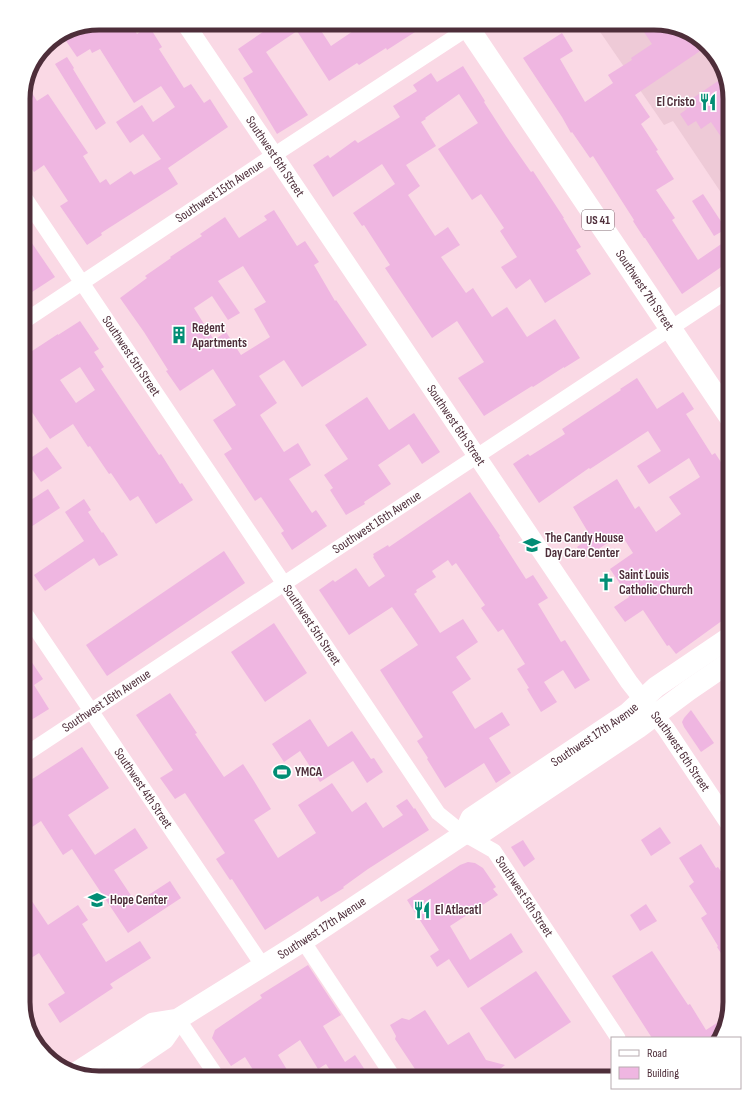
<svg xmlns="http://www.w3.org/2000/svg" width="753" height="1101" font-family="'Sofia Sans Condensed',sans-serif">
  <rect width="100%" height="100%" fill="#fad9e5"/>
  <path fill="#eecad7" d="M594 23H658L696 36 720 61 730 99V206L673 121 664 125Z"/>
  <g fill="#efb6e1" fill-rule="evenodd">
    <path d="M99 23H130L137 34 149 26 162 47 159 49 184 88 191 84 204 103 210 99 228 127 168 168 178 184 101 233 102 235 87 245 60 206 68 201 44 165 34 172 23 157V95L27 85 37 101 48 94 88 153 83 156 100 183 106 179 110 185 131 171 134 175 161 159 143 134 130 143 116 122 142 105 153 122 175 107 161 86 134 103 100 49 92 53 90 49 77 57 66 41 91 25Z"/>
    <path d="M276 23H316L331 46 365 23H429L387 50 386 48 359 65 357 63 329 81 297 31 266 52 308 115 277 134 243 78 253 72 238 49Z"/>
    <path d="M638 23H658L693 35 703 49 635 95 650 117 641 124 658 150 656 151 674 179 656 190 675 218 672 220 698 260 730 238V261L682 294 645 238H644L633 221 634 220 593 156 590 158 572 132 571 133 562 117 523 58 562 33 573 51 560 59 585 102 613 83 608 75 632 60 631 58 652 44Z"/>
    <path d="M67 57 74 68 73 69 106 123 96 130 55 64Z"/>
    <path d="M463 66 485 101 484 102 506 136 531 172 533 171 564 218H563L581 247 576 250 591 274 545 303 530 279 516 289 501 267 517 257 500 231 504 228 481 194 472 200 438 149 478 123 459 94 425 118 426 119 421 122 436 146 406 165 420 186 408 195 435 236 448 227 460 245 441 257 466 293 473 288 492 317 507 307 527 337 555 319 580 358 564 368V367L533 387 532 386 484 416 458 378 484 362 457 321 432 338 385 268 390 265 364 225 362 226 353 213 395 184 382 164 333 197 313 165 328 155 330 158 355 140 358 143 400 117 393 106 417 91 413 85 431 73 437 82Z"/>
    <path d="M724 77 730 99V150L711 122 701 129 696 121 688 126 680 114 687 109 684 104Z"/>
    <path d="M703 194 726 229 714 236 692 201Z"/>
    <path d="M274 210 297 246 305 241 319 262 314 265 335 301 336 300 367 345 302 387 284 360 259 376 277 403 260 415 284 452 298 443 311 465 289 479 312 513 316 510 327 526 292 550 281 533 284 531 261 497 255 501 224 454 232 449 213 420 236 405 213 369 180 391 166 371 168 370 144 332 120 298 147 278 145 276 171 258 170 257 202 236 200 234 225 217 239 238 267 220 264 216ZM243 266 266 302 254 309 270 337 241 355 226 332 214 340 194 308 212 296 228 320 240 313 218 281Z"/>
    <path d="M23 230 55 277 32 292 23 279Z"/>
    <path d="M80 321 99 349 94 352 104 367 101 369 159 455 161 454 180 484 182 483 193 500 156 524 138 496 130 501 111 473 109 474 90 446 88 447 73 424 50 439 32 412 23 418V357L58 334V335ZM80 367 95 390 76 403 60 380Z"/>
    <path d="M637 378 657 409 683 392 694 409 686 414 712 455 715 453 730 476V613L722 619 723 620 676 654 669 645 667 646 643 610 625 622 614 607 629 597 610 569 633 553 621 534 585 558 577 547 591 537 573 507 617 479 635 509 639 506 656 532 681 514 669 497 700 477 689 458 649 484 637 466 661 451 648 431 590 469 589 468 539 503 513 464 528 454 530 456 565 434 562 429 621 390 620 389Z"/>
    <path d="M367 397 389 430 414 413 440 452 422 464 409 444 378 465 391 484 364 502 365 504 346 515 330 490 333 488 324 475 348 459 325 425Z"/>
    <path d="M47 447 62 468 41 482 26 461Z"/>
    <path d="M48 489 60 508 23 532V505Z"/>
    <path d="M470 492 500 536 499 537 526 579 533 575 548 598 538 604 561 642 565 640 590 680 575 689 563 670 544 682 557 702 541 712 527 689 529 688 517 669 525 664 503 629 498 632 481 608 485 605 456 563 452 566 448 560 432 571 436 577 416 590 417 592 414 594 440 633 463 619 478 642 456 657 471 679 452 692 475 729 502 712 510 725 489 738 511 773 496 783 484 763 445 788 427 759 428 758 417 741 423 737 380 670 418 645 392 607 349 635 319 590 333 580 335 582 356 568 369 587 385 576 373 557 374 556 373 554 388 545 389 547Z"/>
    <path d="M84 499 91 510 88 512 102 533 103 532 118 555 99 566 94 558 45 591 34 575 84 541 65 512Z"/>
    <path d="M224 551 245 583 107 676 86 645Z"/>
    <path d="M274 623 307 673 265 702 231 652Z"/>
    <path d="M23 649 43 679 34 685 49 709 23 725Z"/>
    <path d="M170 693 197 733 195 734 224 777 243 764 254 781 271 809 254 820 278 858 316 833 298 805 332 783 352 812 366 802 383 828 403 815 396 806 407 799 414 809 415 808 429 830 368 869 343 887 344 888 321 902 318 896 265 930 232 879 230 880 216 859 225 853 185 793 175 799 160 778 173 770 136 715Z"/>
    <path d="M691 710 714 743 701 752 684 727 682 722 684 718Z"/>
    <path d="M310 719 328 747 352 731 371 759 374 758 383 772 367 783 353 761 320 782 300 751 284 762 272 744Z"/>
    <path d="M82 747 109 788 68 815 95 855 135 828 148 848 114 870 136 903 170 881 181 898 128 933 72 849 63 855 41 821 23 833V785Z"/>
    <path d="M660 827 671 843 651 856 641 840Z"/>
    <path d="M523 840 535 859 524 867 511 847Z"/>
    <path d="M701 844 716 868 718 867 730 885V967L717 947 718 946 701 918 707 914 689 886 694 882 679 858Z"/>
    <path d="M468 862 475 863 483 868 496 887 493 889 498 895 450 926 470 960 511 933 523 952 468 988 449 959 437 967 430 956 439 950 407 900 460 865Z"/>
    <path d="M23 888 48 925 78 905 88 920 82 924 106 962 140 941 151 958 110 984 113 988 60 1023 48 1004 65 993 39 953 23 963Z"/>
    <path d="M646 904 657 921 640 931 630 915Z"/>
    <path d="M652 951 688 1005 690 1004 706 1030 726 1017 720 1038H652L612 976Z"/>
    <path d="M308 965 341 1015 323 1026 345 1062 355 1055 365 1070 362 1072 366 1078H335L326 1064 318 1069 300 1040 278 1055 292 1078H258L245 1057 231 1066 212 1038 215 1030 262 998 260 995Z"/>
    <path d="M536 971 571 1022 515 1059 480 1008Z"/>
    <path d="M425 1010 448 1045 469 1032 486 1060 505 1065 500 1069 506 1078H421L395 1039 396 1036 390 1025 402 1018 409 1020Z"/>
  </g>
  <g fill="none" stroke-linecap="round" stroke-linejoin="round">
    <g stroke="#fff" stroke-width="15">
      <path id="s1" d="M23 195 438 813 464 834 494 851 618 1038"/>
      <path id="s2" d="M23 322 274 155 476 23"/>
      <path id="s3" d="M23 610 263 966"/>
      <path id="s4" d="M23 756 730 289"/>
      <path d="M303 941 394 1078"/>
      <path d="M178 1019 218 1078"/>
      <path d="M33 1039 34 1040"/>
    </g>
    <path stroke="#fff" stroke-width="18" id="s5" d="M185 23 629 682 666 729 730 825"/>
    <g stroke="#fff" stroke-width="21">
      <path d="M464 834H480L638 728 689 690 730 662"/>
      <path id="s6" d="M77 1072 153 1023 178 1019 303 941 464 834 471 818 628 713 656 687 730 637"/>
      <path d="M106 1078 164 1039 178 1019"/>
    </g>
    <path stroke="#fff" stroke-width="22" id="s7" d="M465 23 730 417"/>
  </g>
  <defs>
    <g id="restaurant-bare" transform="scale(1.38)"><path d="M-5-6h1v4h1v-4h1v4h1v-4h1v5L-1.5 .5V6h-2V.5L-5-1ZM5-6V6H3V1.5H1.5Q1.5-4 5-6Z" fill="#028d75" stroke="#fff" stroke-width="2.5" paint-order="stroke"/></g>
    <g id="building-bare" transform="scale(1.38)"><path d="M-4-6H4V6H1V3H-1V6H-4ZM-2.5-4.3h1.7v1.8h-1.7ZM.8-4.3h1.7v1.8H.8ZM-2.5-1h1.7V.8h-1.7ZM.8-1h1.7V.8H.8Z" fill="#028d75" stroke="#fff" stroke-width="2.5" paint-order="stroke"/></g>
    <g id="school-bare" transform="scale(1.38)"><path d="M0-5L7-2L0 1L-7-2ZM-4 1L0 2.5L4 1V4Q0 6-4 4Z" fill="#028d75" stroke="#fff" stroke-width="2.5" paint-order="stroke"/></g>
    <g id="church-bare" transform="scale(1.38)"><path d="M-1.2-6h2.4v3.5h3.3v2.4h-3.3V6h-2.4V-.1h-3.3v-2.4h3.3Z" fill="#028d75" stroke="#fff" stroke-width="2.5" paint-order="stroke"/></g>
    <g id="stadium-bare" transform="scale(1.38)"><path d="M0-5a6.5 5 0 1 0 0 10a6.5 5 0 1 0 0-10ZM-3.5-1.8h7v3.6h-7Z" fill="#028d75" stroke="#fff" stroke-width="2.5" paint-order="stroke"/></g>
  </defs>
  <g fill-rule="evenodd">
    <use href="#restaurant-bare" x="708" y="102"/>
    <use href="#building-bare" x="179" y="335"/>
    <use href="#school-bare" x="532" y="545"/>
    <use href="#church-bare" x="606" y="582"/>
    <use href="#stadium-bare" x="282" y="772"/>
    <use href="#school-bare" x="97" y="900"/>
    <use href="#restaurant-bare" x="422" y="910"/>
  </g>
  <g text-anchor="middle" dominant-baseline="central" stroke-width="3" stroke-linejoin="round" paint-order="stroke">
    <rect fill="#fff" stroke="#836d75" stroke-width="1" x="582" y="210" width="32" height="20" rx="3"/>
    <g font-size="12" font-weight="bold" fill="#4e2e3a">
      <text x="598" y="220">US 41</text>
    </g>
    <g font-size="13" font-weight="bold" fill="#4e2e3a" stroke="#fff" text-anchor="start">
      <text x="695" y="102" text-anchor="end">El Cristo</text>
      <text x="192" y="328">Regent<tspan x="192" dy="15">Apartments</tspan></text>
      <text x="545" y="538">The Candy House<tspan x="545" dy="15">Day Care Center</tspan></text>
      <text x="619" y="575">Saint Louis<tspan x="619" dy="15">Catholic Church</tspan></text>
      <text x="295" y="772">YMCA</text>
      <text x="110" y="900">Hope Center</text>
      <text x="435" y="910">El Atlacatl</text>
    </g>
    <g font-size="13" fill="#4e2e3a" stroke="#fff">
      <text stroke="none"><textPath href="#s5" startOffset="161">Southwest 6th Street</textPath></text>
      <text stroke="none"><textPath href="#s2" startOffset="236">Southwest 15th Avenue</textPath></text>
      <text stroke="none"><textPath href="#s7" startOffset="322">Southwest 7th Street</textPath></text>
      <text stroke="none"><textPath href="#s1" startOffset="194">Southwest 5th Street</textPath></text>
      <text stroke="none"><textPath href="#s5" startOffset="485">Southwest 6th Street</textPath></text>
      <text stroke="none"><textPath href="#s4" startOffset="424">Southwest 16th Avenue</textPath></text>
      <text stroke="none"><textPath href="#s1" startOffset="518">Southwest 5th Street</textPath></text>
      <text stroke="none"><textPath href="#s4" startOffset="100">Southwest 16th Avenue</textPath></text>
      <text stroke="none"><textPath href="#s6" startOffset="623">Southwest 17th Avenue</textPath></text>
      <text stroke="none"><textPath href="#s5" startOffset="881">Southwest 6th Street</textPath></text>
      <text stroke="none"><textPath href="#s3" startOffset="215">Southwest 4th Street</textPath></text>
      <text stroke="none"><textPath href="#s1" startOffset="867">Southwest 5th Street</textPath></text>
      <text stroke="none"><textPath href="#s6" startOffset="286">Southwest 17th Avenue</textPath></text>
    </g>
  </g>
  <path d="M0 0H753V1101H0ZM99 30H654A69 69 0 0 1 723 99V1002A69 69 0 0 1 654 1071H99A69 69 0 0 1 30 1002V99A69 69 0 0 1 99 30Z" fill="#fff" fill-rule="evenodd"/>
  <path fill="none" stroke="#4e2e3a" stroke-width="5" d="M99 30H654A69 69 0 0 1 723 99V1002A69 69 0 0 1 654 1071H99A69 69 0 0 1 30 1002V99A69 69 0 0 1 99 30Z"/>
  <rect x="611" y="1037" width="130" height="52" fill="#ffffff" stroke="#b8abb0"/>
  <rect x="619" y="1050" width="20" height="6" fill="#ffffff" stroke="#b8abb0"/>
  <text x="647" y="1057" font-size="12" fill="#4e2e3a">Road</text>
  <rect x="619" y="1067" width="20" height="12" fill="#efb6e1" stroke="#b8abb0"/>
  <text x="647" y="1077" font-size="12" fill="#4e2e3a">Building</text>
</svg>
